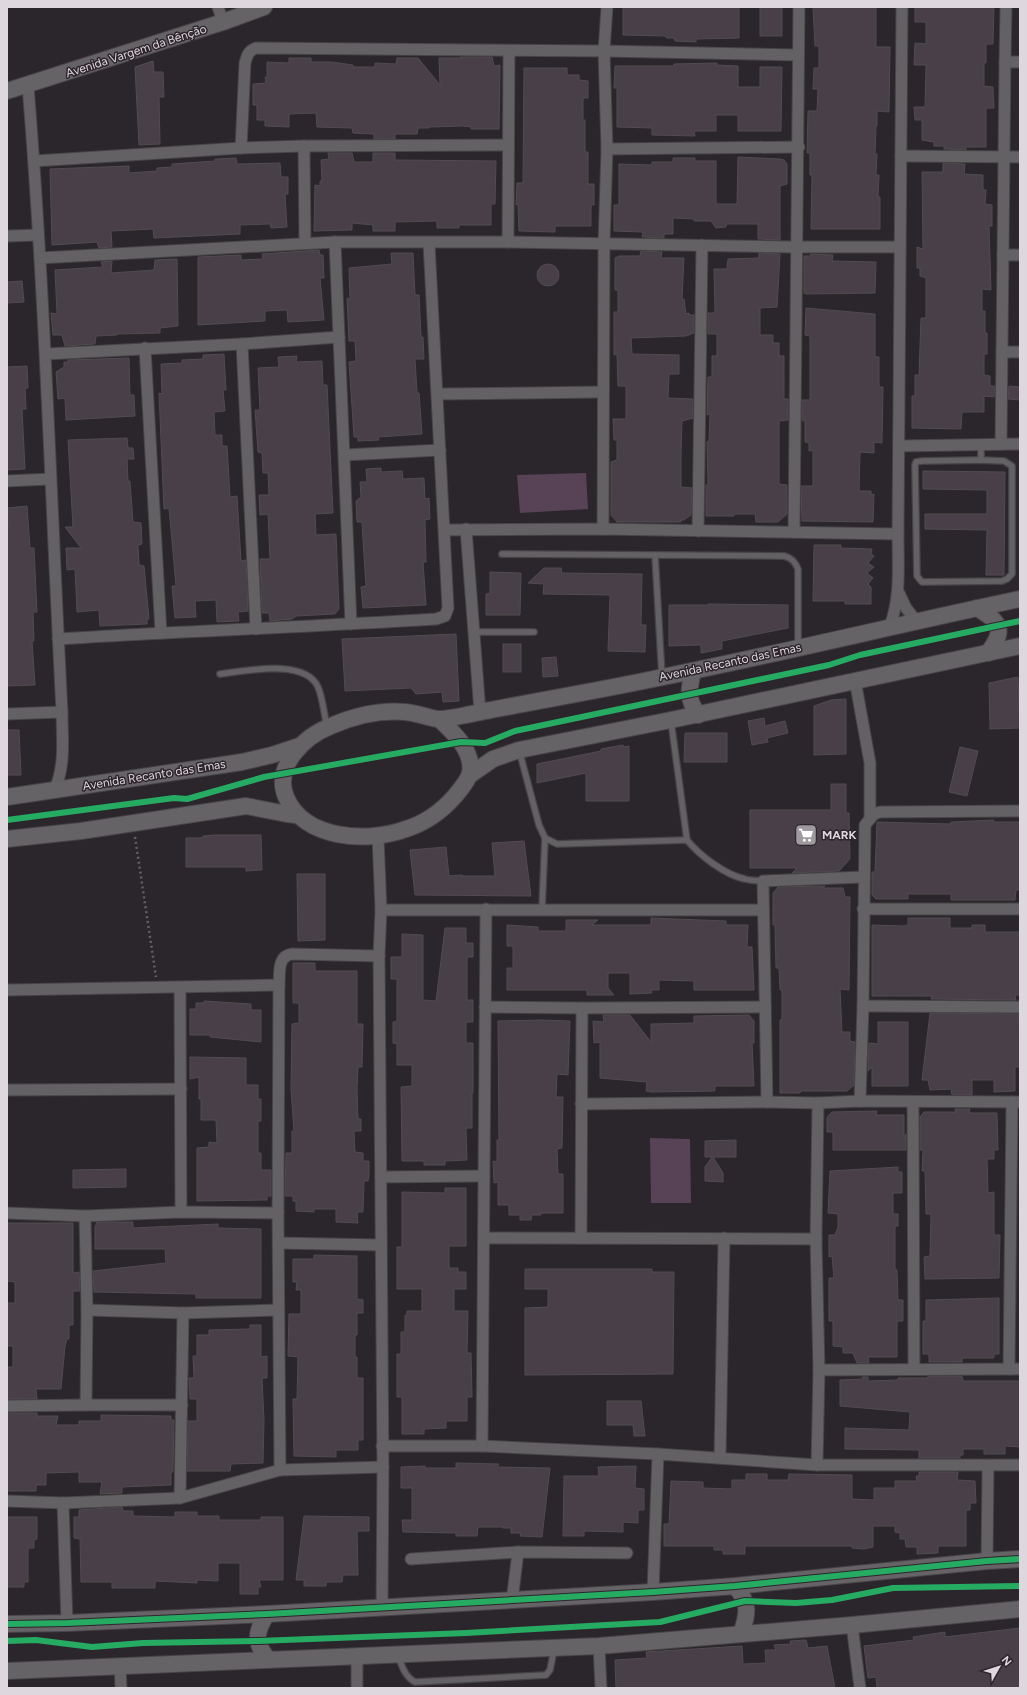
<svg xmlns="http://www.w3.org/2000/svg" width="1027" height="1695" font-family="Figtree,sans-serif">
  <rect width="100%" height="100%" fill="#2b262b"/>
  <g fill="#584356">
    <path d="M586 473 588 509 520 513 517 475Z"/>
    <path d="M650 1138 690 1139 691 1203H651Z"/>
  </g>
  <g fill="#493f48" stroke="#504c50">
    <path d="M623 7H739V38L696 39V42L675 41 674 38H667L665 36 623 35Z"/>
    <rect x="760" y="7" width="22" height="29"/>
    <path d="M813 7H876V47H890L889 112 877 111V126H876L875 154H877L876 175H879L878 197H880V229H811L812 175H810V153H807L808 111H817L818 89H813L814 68H819V46H815Z"/>
    <path d="M915 7H994L993 44H986V63H984V86L993 87 994 108H986V147H966V150L944 149V146H934V142L922 140V120H915L914 107H925L926 65H914L915 43 926 44V22H915Z"/>
    <path d="M460 57H492L494 66 500 65 499 129H471V127L463 126 429 127V128H418L417 134H395V139H374V134L353 133 352 128 317 127 316 113 289 114V127L265 126V120H257V105H253V84L266 83 265 77H267V62L289 63V58H311V62H332L353 65V67H375V63L396 64 397 58H418L440 85 439 58H461Z"/>
    <path d="M153 61 154 72H163L164 97H159L160 144 139 145 135 67Z"/>
    <path d="M717 63V65L738 66V87H760V67H782L781 131H738V115H716V131H694L695 136 652 135V128L617 127V88H614L615 66H674V64Z"/>
    <path d="M524 68H567V75H579V80L588 81V98H583V120H585V152H588V184H594V205H591V226H555V232L519 231 518 204 516 205 517 183H523Z"/>
    <path d="M328 153H352L354 162H373V153H395V160L496 161 495 204H491V225H459V228H437V221L395 222V231H373V225L352 223V230L314 231 315 185 320 186V181H322L321 160 329 159Z"/>
    <path d="M738 157 780 159 784 160 787 164V184L780 186V240L758 239V224H726V227L716 228 711 221H694V219L673 218V234H664V238L642 237 643 232 614 231V205H619V164L652 165V162H673V158H695V161H716V204H737Z"/>
    <path d="M236 158 237 164 280 163 281 177H288V194H285L287 227 271 228 270 224 240 225V234L154 238 153 229 111 231 112 247 99 248 97 242 52 245 50 169 129 166V173L157 171V168L172 167V164L215 161V159Z"/>
    <path d="M943 163 965 164 964 174 983 175V190H986L985 204 992 205V226H989L991 290 982 289V311H985V333H987V354H984V375L990 376V386H995L994 397 984 396V412H962L961 429 912 428V396H915V375H919L921 318H926V278L920 276V268H917V247L923 249 922 172H943Z"/>
    <path d="M319 250 320 255H323L324 278H320L324 320 288 322 287 310 265 311V321L198 325V257L241 255V260L263 259 262 254Z"/>
    <path d="M641 251 662 252 661 258H684L682 299H684L686 314 689 313V315H694V333L686 336 631 338 632 354 679 355V374H669L668 398 693 399V418L682 421 681 455V487L692 488 691 515 684 520H681V522H617L611 515V462L617 460V440H614L613 419H626V386H618L617 354 614 355V312H618V290H615V258L619 256H640Z"/>
    <path d="M391 253H413L415 295H419L421 337H423L424 359H415L417 393H419L422 434 378 437 379 440 358 441V437H354L349 362 356 361 355 341H349L347 298 350 299 349 268 392 264Z"/>
    <path d="M759 253 780 254 777 307 760 308V335H773V343H779V356H784V399H788V420L779 421V484L787 485V514L778 522H756L755 514H734V516H706V485H708L707 442 709 441 710 414 707 415 708 377H712V356H717V334H708V313H715L714 269H727L728 259 759 258Z"/>
    <path d="M811 254 833 255 832 261 876 262 875 293 806 294 804 293V256H810Z"/>
    <path d="M177 259 178 326 160 328V333L117 334V335L96 336 95 344 65 346 62 335H53L51 313 57 314 55 270 103 267 101 262 112 261 111 273 154 270 155 260Z"/>
    <circle cx="548" cy="275" r="11"/>
    <path d="M22 281 24 302 7 303V282Z"/>
    <path d="M806 308 875 314V357H879V387H883L882 443 874 442V453L860 452 859 491H871V495L874 494 873 522 802 521 801 486H813V450L809 451V443L805 442V421H803L802 419V400H810V336L805 335Z"/>
    <path d="M224 354 226 390H223L225 411 214 412 215 435H222V446H227L230 497 237 496 241 561 246 560 248 611 238 612 239 621 217 622 216 600 195 601 196 617 175 618 172 586H176L169 508 164 509 159 393 162 394 161 364 182 363V360L203 359V355Z"/>
    <path d="M297 356 296 362 322 361 323 385H327L333 513 315 514 316 535 336 534 339 609 335 614 296 616 292 619 270 621 269 613H262L260 559H270L268 514 260 515 259 495H269L268 473H263L262 453 258 452 255 410H260L258 368 279 367 278 357Z"/>
    <path d="M129 358 130 395H134L135 416 66 420 65 398 58 399 56 372 64 367V362H68V360Z"/>
    <path d="M27 366 28 388H25L26 409H22L25 469 7 470V367Z"/>
    <path d="M1009 386 1020 387V400L1008 399Z"/>
    <path d="M127 438 128 448H133L134 459H127L128 481H130L133 522 141 523 142 544 138 545 139 565 144 566 149 619H147V624L100 626 99 610 77 612 75 569 67 570 66 548H81L65 527H73L68 440Z"/>
    <path d="M381 468V472L402 471 403 479 424 478 425 499 429 498 430 519 425 520 426 562H423L426 605 363 608 361 587 366 586 363 540 362 522H357L356 501 361 497 360 482H367L366 469Z"/>
    <path d="M923 471 1005 472 1004 575H986L987 530 925 529V514H987V490L923 489Z"/>
    <path d="M27 506 30 548H34L37 612H33L34 641H32L35 685 7 686V528H8L7 508Z"/>
    <path d="M814 545H841V548L872 549 871 554 874 556 868 563 874 567 867 573 873 578 868 584 871 587V604H845V601H813Z"/>
    <path d="M544 568H561L562 573 642 574 641 625H646L645 652 608 651 610 595 543 594 544 584 528 583Z"/>
    <path d="M490 572 521 573 520 615H486V594L490 593Z"/>
    <path d="M708 604 788 605V628L722 641V649L701 653V645L669 646V605H708Z"/>
    <path d="M456 634 459 701 443 702 442 692 416 694 411 688 345 691 342 639Z"/>
    <rect x="503" y="644" width="18" height="28"/>
    <path d="M556 657 558 676 543 677 542 658Z"/>
    <path d="M1018 677 1020 728 990 729 989 683Z"/>
    <path d="M846 699V754L814 755V706L831 700Z"/>
    <path d="M764 718 765 726 785 721 788 733 767 738 768 742 752 745 748 721Z"/>
    <path d="M7 730H19L21 775H7Z"/>
    <path d="M685 733H727V762H684Z"/>
    <path d="M623 745 624 747 629 746V801H586V773L537 783V764L601 751V749Z"/>
    <path d="M960 747 978 751 967 796 949 792Z"/>
    <path d="M831 784H846V813H849L850 859 839 871 792 873 797 868H750V810H831Z"/>
    <path d="M994 820 993 822H1020V890H1016L1015 900H951V894H908V899H876L872 895V872H875L877 822 951 824V822Z"/>
    <path d="M215 835H261L262 870 246 871V867H186V838H202L203 836Z"/>
    <path d="M524 841 531 896 415 895 410 850 446 847 449 876 462 875V876H495L492 843Z"/>
    <path d="M297 874H325V940L298 941Z"/>
    <path d="M825 886 823 888H843L845 897H850L849 990 840 989 841 1011 842 1032H850V1041L855 1042 854 1085 847 1091H801L800 1093H780V1020H782V990H780L779 968H776L775 925H773V893L778 887Z"/>
    <path d="M651 918 726 921V925H748L747 947H752L754 990H694V981L659 980V990H651L652 993 630 994V973H608V988L614 995H587V990H507V968H513V946H507V925L538 927V931H566V920H598L592 925H651Z"/>
    <path d="M908 918H950V928H972V925H985V932H1020V995H1015L1016 1000 931 999 932 996H872V925L904 926 908 925Z"/>
    <path d="M445 928H466V943H473V957H467V1000H473V1022H466V1043H473V1093H472V1128H466L467 1160 445 1161V1165H424V1161H402L401 1087 412 1086V1065H397V1044L393 1043V1022L397 1021V979H391V957H402V934L423 935V1000L436 1001Z"/>
    <path d="M293 963H315V971H357V1024H363L362 1067H358L357 1089 358 1119H361V1131H354L355 1152 363 1153V1161H369V1175L368 1181H364L363 1212H357L358 1223 336 1222V1209H314V1212L296 1211V1201H293V1196H285L286 1153H292V1131H294L291 1089 292 1024 299 1023V1003H293Z"/>
    <path d="M204 1001 251 1004V1010H261V1042L210 1037V1035H190V1009H196V1003H204Z"/>
    <path d="M930 1013 1019 1014 1020 1067H1015V1091L994 1092V1080H972V1095H952L951 1089 930 1090 928 1080H922Z"/>
    <path d="M603 1015H630L651 1042V1024L694 1023V1016L749 1015 754 1021V1043H752L754 1086H715V1091L651 1092 646 1091 647 1082 600 1078V1042L594 1043 593 1021 604 1022Z"/>
    <path d="M541 1020 570 1021 568 1075 557 1074 556 1097H563L562 1148 557 1149 558 1174H563V1213H541V1215H532L531 1220H520V1215H509V1205H498V1182L494 1183 493 1161 497 1162V1140H499L498 1021Z"/>
    <path d="M878 1022H908V1086H872V1067L868 1071 869 1043 878 1044Z"/>
    <path d="M190 1057 246 1058V1085H258V1099H261V1121H258V1153H261V1170H271V1196H267V1200L197 1201V1148L209 1147V1142L217 1143 216 1120H201V1099H199V1077L190 1079Z"/>
    <path d="M955 1109H970L969 1112 972 1113H997L998 1150H994V1159H987L988 1193 994 1192V1235H1000L999 1278 925 1279 924 1257 930 1256 931 1214H926L925 1171H922L923 1150H920V1117L924 1112H956Z"/>
    <path d="M877 1111 876 1115H904V1137L906 1134V1150H833V1132H827V1118L829 1115 832 1112Z"/>
    <path d="M736 1140V1157H713L723 1173V1182L705 1181V1167L712 1157H705V1141Z"/>
    <path d="M898 1167V1172H902V1193H893V1214H898V1226H895V1270H897L898 1300H903V1321H897V1357H868L869 1363H857L853 1353H843V1347L833 1346V1321H829V1278H834L832 1256 829 1257V1235H835L838 1227V1214L828 1213 830 1171Z"/>
    <path d="M126 1169V1187L73 1188V1170Z"/>
    <path d="M445 1188H466V1246H449V1268H458V1272H466V1289H454V1311H468L467 1353H471L472 1397H467V1421H446V1428L424 1429V1434H402V1397H397V1354H401V1332H405V1315H407V1311H422V1289H397V1247H402V1192L445 1193Z"/>
    <path d="M97 1222H133V1228L218 1224V1228L261 1229V1298H196V1294L94 1292 93 1271 166 1263 165 1249H95V1227Z"/>
    <path d="M7 1223H73V1273L79 1272 80 1291H73V1325H69V1339H67L65 1346 61 1389H36L37 1399H7V1367H13V1346H7V1303H15V1282L7 1281Z"/>
    <path d="M314 1255 357 1256V1299L363 1300V1313H357V1335H355V1357H357V1378H363V1440H358V1450H336V1457L294 1456 293 1399H297L298 1357 288 1356 289 1314H301V1290H296L297 1282H293V1259H314Z"/>
    <path d="M525 1269H652V1272H674L673 1374 525 1375V1308L548 1307V1289H525Z"/>
    <path d="M999 1298V1354H994V1358H962V1362H929V1354H923V1321H926V1300Z"/>
    <path d="M250 1325H261V1357L267 1356V1378H262L264 1420 263 1463 231 1464 230 1471H187L188 1421H197V1399H190L189 1378H194L193 1356H197V1335H209V1330L250 1329Z"/>
    <path d="M928 1376H962L963 1381H1020V1447L1005 1446V1454H984V1449H963V1455H960V1458H919V1450L845 1449V1428L909 1430 910 1412 840 1406V1380L863 1379 862 1377H868V1381L898 1380V1378H928Z"/>
    <path d="M607 1401H641L645 1436H634L633 1425H607Z"/>
    <path d="M7 1413H37V1416H58L56 1425H79V1421H101V1415L171 1416V1420H174L173 1472H171V1485L122 1487V1493L100 1494 102 1482H79V1472L46 1473V1485H36V1491H7Z"/>
    <path d="M456 1463 499 1464 497 1467 550 1468 542 1537 520 1536 521 1533H511V1528H503V1527H478L477 1536H456V1533L403 1532 402 1520H412V1488H401V1467L425 1466V1468H456Z"/>
    <path d="M636 1466 635 1488 644 1489V1510H638V1523L623 1522V1532L584 1531V1536H563L564 1476H599L598 1467Z"/>
    <path d="M919 1472H958L957 1480 975 1481 976 1503H970V1510H966V1546H938V1553L917 1554V1547H906L905 1539H900V1533L895 1532V1526H873V1547L864 1549 852 1548V1546H745V1554H723V1550H714V1546H664V1524H669L671 1481 703 1482V1488L732 1489V1480H746V1474H767V1480H788L789 1474 852 1475V1499L874 1500V1488H895V1481H917L916 1476H919Z"/>
    <path d="M122 1507 123 1511H133V1516L175 1517V1512H197V1516H219V1520H261V1517H283V1580H259L261 1587H258V1594H240V1563H218V1581L197 1580V1583L155 1581V1588H112V1582H81L80 1539 74 1538V1517H79V1510Z"/>
    <path d="M304 1516 369 1517V1531H357L358 1575H343L342 1582H326V1586H304V1580H296Z"/>
    <path d="M7 1517H37V1539L34 1540V1548H28V1582H24V1587H7Z"/>
    <path d="M1020 1628V1688H877L876 1677 868 1678 864 1646 914 1640 913 1637 945 1632V1637Z"/>
    <path d="M806 1640 808 1648 827 1646 835 1688H616L615 1660 647 1658 646 1652 742 1646 743 1664 766 1663 765 1650H776L774 1645 791 1644 790 1641Z"/>
  </g>
  <g fill="none" stroke-linecap="round" stroke-linejoin="round">
    <g stroke="#474347" stroke-width="8">
      <g id="lane">
        <path d="M981 460 1004 461 1012 466V574L1007 579 1002 581 922 582 917 576 915 465 916 462 922 461Z"/>
        <path d="M981 460V445"/>
        <path d="M502 554 784 556C792 558 795 562 798 569V646"/>
        <path d="M655 555 662 677"/>
        <path d="M474 632H534"/>
        <path d="M220 674C245 671 305 658 318 687 323 699 324 714 327 727"/>
        <path d="M671 721 687 840C699 855 725 875 745 879 751 881 757 880 763 881"/>
        <path d="M519 750 539 825 545 838 557 844 687 840"/>
        <path d="M542 909 545 838"/>
        <path d="M398 1656C402 1666 405 1677 415 1682L546 1675 550 1670 554 1650"/>
      </g>
    </g>
    <g stroke="#474347" stroke-width="13">
      <g id="street">
        <path d="M218 7 223 22"/>
        <path d="M1006 7 1005 62H1020"/>
        <path d="M28 86C45 294 51 503 62 712 62 738 66 766 54 791"/>
        <path d="M508 145 304 146 241 148 245 63C247 56 248 51 256 48L604 51 798 55"/>
        <path d="M304 146 305 243"/>
        <path d="M607 149 799 147"/>
        <path d="M901 156 1020 157"/>
        <path d="M34 161 241 148"/>
        <path d="M7 236 38 235"/>
        <path d="M335 242 351 624"/>
        <path d="M508 242 509 51"/>
        <path d="M1003 255H1020"/>
        <path d="M40 258 335 242H508L796 247H900"/>
        <path d="M242 344 256 629"/>
        <path d="M145 348 161 633"/>
        <path d="M1002 352H1020"/>
        <path d="M46 354 242 344 339 337"/>
        <path d="M438 394 603 392"/>
        <path d="M1001 444 1005 62"/>
        <path d="M899 446 1020 444"/>
        <path d="M345 455 440 450"/>
        <path d="M7 481 50 479"/>
        <path d="M466 529 480 712"/>
        <path d="M603 529 604 244 607 149 604 51 607 7"/>
        <path d="M445 530 603 529 898 534"/>
        <path d="M698 531 702 245"/>
        <path d="M794 532 799 7"/>
        <path d="M899 593 906 608 917 622"/>
        <path d="M890 626C901 596 898 566 898 534L902 7"/>
        <path d="M58 639C184 631 310 627 436 619L445 616 448 608 429 243"/>
        <path d="M855 680 870 763V818"/>
        <path d="M7 714 62 712"/>
        <path d="M378 837 381 910 379 956 383 1467 382 1607"/>
        <path d="M863 909H1020"/>
        <path d="M381 910H763"/>
        <path d="M180 988 181 1212"/>
        <path d="M7 990 279 985"/>
        <path d="M863 1006 1020 1007"/>
        <path d="M485 1007 582 1008 765 1007"/>
        <path d="M7 1090 181 1089"/>
        <path d="M860 1101 863 1006 865 825 874 814 880 812 1020 811"/>
        <path d="M767 1102 763 881 864 877"/>
        <path d="M913 1102 914 1369"/>
        <path d="M581 1104 767 1102 818 1103 860 1101 1020 1102"/>
        <path d="M381 1177 484 1176"/>
        <path d="M7 1213 85 1216 181 1212 278 1213"/>
        <path d="M85 1216 87 1310 86 1405H182"/>
        <path d="M485 1238 816 1239"/>
        <path d="M581 1238 582 1008"/>
        <path d="M279 1243 381 1245"/>
        <path d="M87 1310 183 1313 278 1310"/>
        <path d="M1009 1369 1012 1102"/>
        <path d="M819 1370 1020 1369"/>
        <path d="M7 1406 86 1405"/>
        <path d="M382 1446H482L658 1454 817 1465H1020"/>
        <path d="M482 1446 486 909"/>
        <path d="M720 1458 724 1238"/>
        <path d="M817 1465 819 1370 816 1239 818 1103"/>
        <path d="M280 1470 278 1213 279 985C280 973 277 956 292 954L379 956"/>
        <path d="M180 1498 183 1313"/>
        <path d="M7 1501 63 1503 180 1498 280 1470 383 1467"/>
        <path d="M63 1503 67 1623"/>
        <path d="M411 1559 518 1552 627 1553"/>
        <path d="M987 1561 988 1466"/>
        <path d="M653 1592 658 1454"/>
        <path d="M512 1601 518 1552"/>
        <path d="M852 1625 860 1688"/>
        <path d="M599 1646 601 1688"/>
        <path d="M357 1656V1688"/>
        <path d="M120 1665 121 1688"/>
      </g>
    </g>
    <g stroke="#474347" stroke-width="18">
      <g id="secondary">
        <path d="M7 91 223 22 264 7"/>
        <path d="M977 608C1002 623 1005 630 988 653"/>
        <path d="M693 671C689 690 686 697 698 715"/>
        <path d="M439 719C453 732 474 751 470 773 468 781 460 790 455 796 442 811 425 823 406 829 368 843 304 840 286 797 273 766 305 736 331 726 354 716 380 710 405 712 416 713 427 717 437 719 449 720 478 712 491 710 548 699 606 689 663 677 782 653 901 624 1020 599"/>
        <path d="M470 775 493 759 519 750 671 720 1020 646"/>
        <path d="M7 797 242 762 272 755 299 746"/>
        <path d="M7 839 81 831 246 806 287 814 296 815"/>
        <path d="M735 1586C750 1603 748 1614 741 1634"/>
        <path d="M267 1614C255 1632 254 1644 269 1660"/>
        <path d="M7 1624 67 1623 267 1614 653 1592 735 1586 987 1561 1020 1559"/>
        <path d="M7 1671 599 1646 852 1625 1020 1609"/>
      </g>
    </g>
    <path stroke="#626162" stroke-width="2.5" stroke-dasharray="2 3" stroke-linecap="butt" d="M135 837 156 977"/>
    <use href="#lane" stroke="#636163" stroke-width="5.5"/>
    <use href="#street" stroke="#636163" stroke-width="11"/>
    <use href="#secondary" stroke="#666366" stroke-width="16"/>
    <g stroke="#2d242c" stroke-width="8">
      <g id="cycleway">
        <path d="M7 820 174 798 187 799 264 777 461 742 485 743 515 731 829 665 860 655 1020 621"/>
        <path d="M7 1624 67 1623 267 1614 653 1592 735 1586 987 1561 1020 1559"/>
        <path d="M7 1641 36 1640 92 1647 143 1643 258 1641 466 1633 660 1622 745 1601 796 1603 832 1600 893 1588 1020 1586"/>
      </g>
    </g>
    <use href="#cycleway" stroke="#26ab63" stroke-width="6"/>
  </g>
  <defs>
    <g id="supermarket-square" transform="scale(1.15)"><rect x="-9" y="-9" width="18" height="18" rx="4" fill="#9f9a9f" stroke="#2d242c"/><path d="M-6-5.5h2.5l.6 2H6L4.5 2H-2.5L-4.4-4H-6ZM-1.5 3.2a1.3 1.3 0 1 0 .1 0ZM3 3.2a1.3 1.3 0 1 0 .1 0Z" fill="#fff"/></g>
  </defs>
  <g fill-rule="evenodd">
    <use href="#supermarket-square" x="806" y="835"/>
  </g>
  <g text-anchor="middle" dominant-baseline="central" stroke-width="3" stroke-linejoin="round" paint-order="stroke">
    <g font-size="12" fill="#ded8de" stroke="#2d242c">
      <text transform="translate(136 51) rotate(-18)">Avenida Vargem da Bênção</text>
      <text transform="translate(730 662) rotate(-12)">Avenida Recanto das Emas</text>
      <text transform="translate(154 775) rotate(-9)">Avenida Recanto das Emas</text>
    </g>
    <g font-size="12" font-weight="bold" fill="#ded8de" stroke="#2d242c" text-anchor="start">
      <text x="822" y="835">MARK</text>
    </g>
  </g>
  <rect width="1027" height="1695" fill="none" stroke="#ded8de" stroke-width="16"/>
  <g transform="translate(999 1667) rotate(51)" stroke="#2d242c" stroke-width="3" paint-order="stroke">
  <path d="M0-3L7 15L0 10L-7 15Z" fill="#ded8de"/>
  <text y="-6" font-size="11" font-weight="bold" text-anchor="middle" fill="#ded8de">N</text>
  </g>
</svg>
